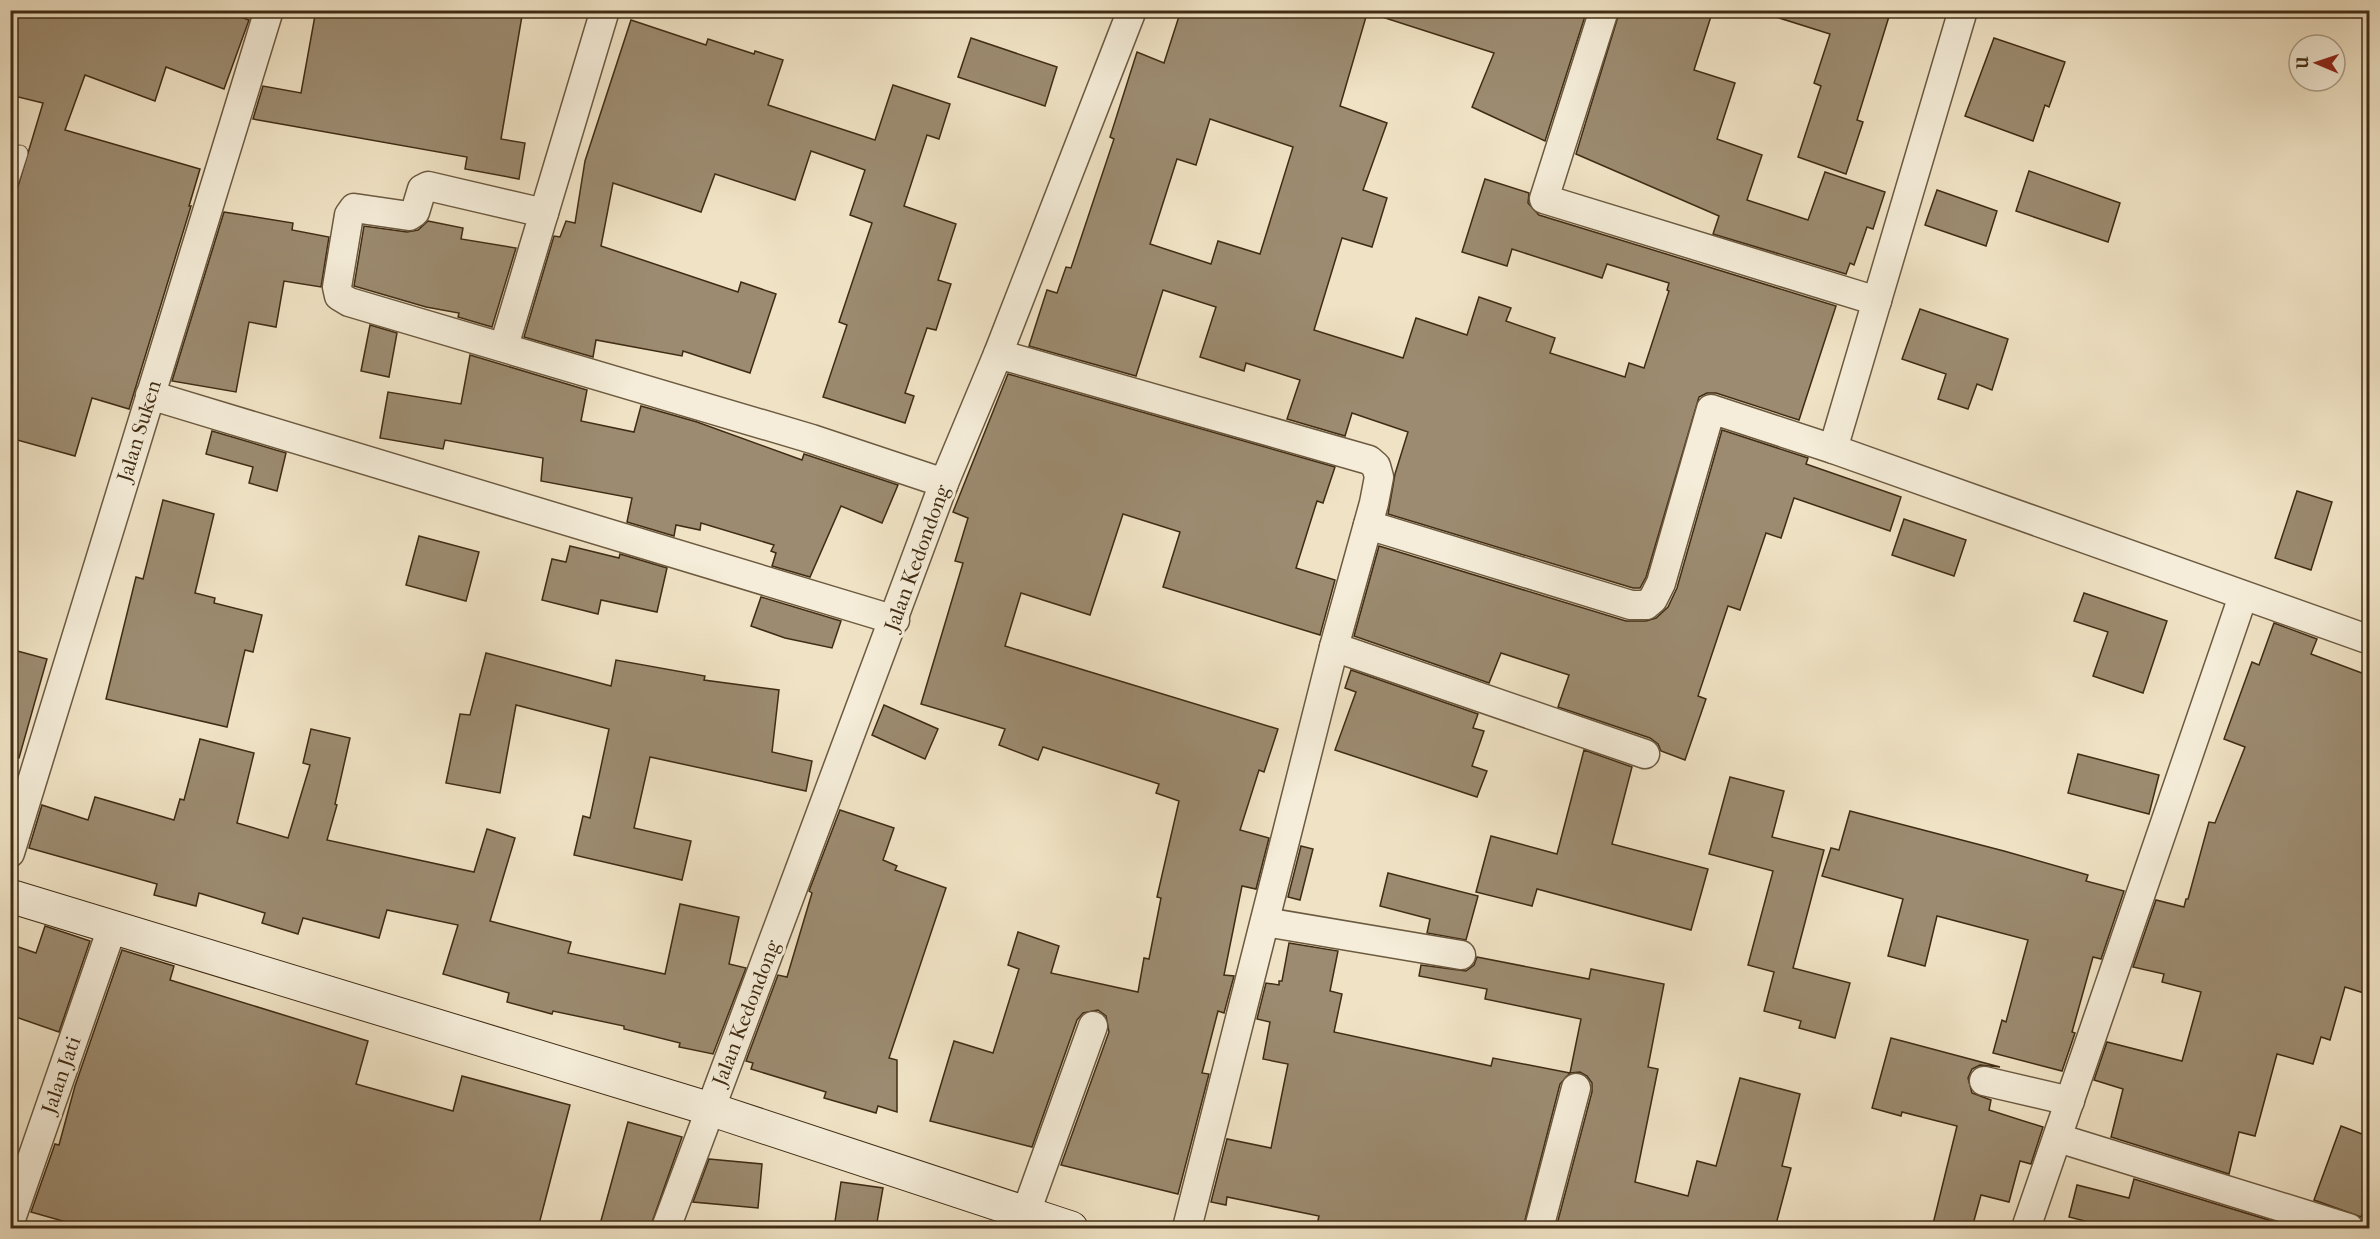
<svg xmlns="http://www.w3.org/2000/svg" width="2380" height="1239" font-family="'IM FELL French Canon',serif">
  <rect width="100%" height="100%" fill="#f0e3c5"/>
  <filter id="stains"><feTurbulence type="fractalNoise" baseFrequency=".00333" numOctaves="4"/><feColorMatrix values="0 0 0 0 .2 0 0 0 0 .09 0 0 0 0 .02 0 0 0 .5 -.17"/></filter>
  <radialGradient id="worn" r=".72"><stop offset=".6" stop-color="#630" stop-opacity="0"/><stop offset="1" stop-color="#630" stop-opacity=".3"/></radialGradient>
  <g fill="#9c8b70" stroke="#402c14" stroke-width="1.5" fill-rule="evenodd">
    <path d="M10 10H222L249 20 224 89 166 67 155 101 85 75 65 130 200 169 189 206H191L129 409 92 398 75 456 10 438V213L43 103 10 95Z"/>
    <path d="M316 10H523L501 139 525 143 519 179 465 169 467 157 253 119 263 86 301 93Z"/>
    <path d="M1181 10H1368L1340 106 1387 123 1363 190 1387 198 1372 247 1342 238 1314 330 1403 358 1416 318 1467 335 1479 297 1511 308 1506 321 1555 338 1550 353 1625 377 1629 363 1644 368 1669 291 1667 290 1669 283 1607 264 1602 278 1512 249 1507 266 1462 252 1485 179 1529 193 1528 203 1539 215 1836 306 1799 420 1716 393H1707L1699 397 1646 577 1640 588H1633L1388 514 1395 474 1408 432 1352 413 1345 436 1287 419 1300 380 1246 363 1244 371 1200 357 1216 307 1163 290 1136 376 1029 346 1047 290 1057 293 1066 267 1071 268 1114 139 1110 137 1137 52 1164 63ZM1210 119 1293 147 1260 254 1218 241 1211 264 1150 244 1177 159 1196 165Z"/>
    <path d="M1383 10H1587L1545 141 1472 107 1494 53 1382 17Z"/>
    <path d="M1620 10H1713L1694 70 1735 83 1717 139 1762 155 1747 200 1808 220 1825 172 1885 192 1873 229 1867 227 1854 265 1850 263 1846 274 1713 234 1719 216 1576 154Z"/>
    <path d="M1777 10H1891L1857 120 1863 122 1846 174 1798 157 1821 86 1814 83 1830 34 1776 17Z"/>
    <path d="M631 20 706 45 708 39 754 54 755 51 783 60 768 105 875 140 893 85 950 104 939 139 927 135 904 206 956 224 938 280 951 284 936 330 927 328 905 393 914 396 905 423 823 397 847 325 839 322 872 223 850 215 865 170 811 151 795 200 715 174 701 212 613 183 601 246 738 292 741 282 776 294 750 373 683 351 682 356 596 340 593 357 524 337 554 236 560 237 566 221 575 223 585 161Z"/>
    <path d="M971 38 1057 67 1045 106 958 77Z"/>
    <path d="M1994 38 2065 62 2049 107 2045 105 2033 141 1965 116Z"/>
    <path d="M2029 171 2120 203 2108 242 2016 211Z"/>
    <path d="M1937 190 1997 211 1986 246 1925 225Z"/>
    <path d="M224 212 293 223 292 230 329 237 321 287 284 281 276 327 249 322 236 392 172 381Z"/>
    <path d="M428 221 463 228 461 239 516 248 492 327 458 317 459 313 426 307 354 286 364 226 407 232 418 230Z"/>
    <path d="M1920 309 2008 339 1992 390 1977 384 1968 409 1938 399 1946 374 1902 359Z"/>
    <path d="M370 325 397 333 389 377 361 371Z"/>
    <path d="M470 355 587 390 581 421 634 432 641 406 697 422 802 460 804 454 898 485 882 523 841 506 810 577 772 566 776 553 771 551 774 545 701 523 700 530 676 525 674 536 627 522 632 498 541 481 543 458 445 440 443 449 380 438 388 392 461 404Z"/>
    <path d="M1008 374 1335 467 1323 503 1317 501 1296 568 1335 580 1320 635 1163 587 1180 532 1123 514 1090 615 1021 593 1005 646 1278 729 1264 772 1259 770 1240 830 1269 838 1256 889 1242 886 1224 975 1234 976 1224 1013 1218 1011 1202 1073 1209 1074 1178 1194 1061 1165 1109 1032 1106 1016 1098 1010 1083 1013 1077 1020 1032 1147 930 1121 954 1041 993 1053 1019 969 1008 965 1018 932 1059 946 1051 973 1138 992 1144 958 1149 959 1161 898 1157 897 1179 801 1156 793 1159 784 1043 747 1038 760 999 745 1005 729 921 704 963 563 955 561 968 518 953 512Z"/>
    <path d="M1722 430 1808 458 1806 464 1901 497 1890 531 1794 498 1781 538 1766 533 1740 610 1728 606 1698 696 1706 699 1685 760 1661 751 1658 744 1650 738 1558 707 1569 675 1501 653 1489 683 1354 636 1379 546 1626 621H1646L1656 618 1668 607 1677 588Z"/>
    <path d="M212 431 286 453 277 491 249 483 253 467 206 454Z"/>
    <path d="M2297 491 2332 502 2311 570 2275 558Z"/>
    <path d="M163 500 214 514 195 593 215 598 214 603 262 615 253 652 245 650 227 727 106 699 136 577 143 579Z"/>
    <path d="M1904 519 1966 540 1954 576 1892 555Z"/>
    <path d="M419 536 479 552 466 601 406 585Z"/>
    <path d="M570 546 619 558 620 554 667 568 657 612 601 600 598 614 542 600 552 559 566 562Z"/>
    <path d="M2084 593 2167 621 2143 693 2093 676 2108 632 2074 621Z"/>
    <path d="M761 597 841 621 832 648 785 638 751 626Z"/>
    <path d="M2274 623 2317 639 2311 654 2370 676V995L2345 987 2330 1040 2321 1037 2313 1064 2277 1054 2255 1136 2239 1132 2229 1174 2111 1137 2123 1089 2094 1080 2107 1042 2182 1061 2201 992 2162 982 2164 974 2133 967 2156 900 2184 907 2186 899H2188L2209 822 2215 823 2245 747 2224 739 2252 662 2259 665Z"/>
    <path d="M10 649 47 659 19 758 10 757Z"/>
    <path d="M486 653 611 686 616 660 705 676 704 680 779 690 772 752 812 761 806 791 650 757 634 828 691 841 682 880 574 855 583 816 590 818 609 729 516 705 500 793 446 783 460 714 470 715Z"/>
    <path d="M1351 670 1478 714 1473 728 1484 731 1472 766 1487 771 1477 797 1335 750 1356 692 1345 688Z"/>
    <path d="M884 705 938 729 925 759 872 735Z"/>
    <path d="M311 729 350 738 335 804 337 805 327 840 474 872 487 829 515 838 490 921 571 942 568 953 665 974 680 904 739 917 729 964 746 968 713 1054 679 1047 680 1043 624 1029V1026L553 1011 552 1014 507 1002 509 993 443 974 458 925 387 910 379 938 303 918 298 934 262 923 265 913 199 893 196 906 154 895 157 884 29 848 42 805 88 820 95 797 174 820 180 799 184 800 200 739 254 753 237 823 288 838 310 765 303 763Z"/>
    <path d="M1584 750 1632 767 1612 844 1708 869 1691 930 1537 889 1532 906 1476 892 1491 836 1557 854Z"/>
    <path d="M2078 754 2159 775 2149 814 2068 793Z"/>
    <path d="M1730 777 1784 791 1772 837 1824 850 1793 968 1850 983 1835 1038 1799 1028 1801 1021 1764 1011 1774 972 1748 965 1773 871 1709 854Z"/>
    <path d="M840 810 894 828 883 860 897 866 895 870 946 888 889 1058 897 1060V1112L878 1106 876 1113 824 1098 826 1092 751 1069 753 1063 746 1061 778 975 787 977 812 893 809 891Z"/>
    <path d="M1850 811 2004 851 2088 875 2086 881 2124 891 2101 959 2093 957 2072 1032 2075 1033 2062 1071 1993 1053 2002 1020 2006 1022 2028 940 1937 916 1925 966 1888 956 1903 899 1822 876 1831 848 1839 850Z"/>
    <path d="M1301 846 1313 849 1300 900 1288 897Z"/>
    <path d="M1388 873 1478 896 1466 940 1427 933 1430 919 1380 906Z"/>
    <path d="M45 926 90 941 59 1032 10 1015V944L36 953Z"/>
    <path d="M1289 943 1338 951 1330 991 1342 994 1334 1032 1491 1066 1493 1058 1570 1073 1560 1084 1523 1228H1316L1319 1216 1227 1197 1226 1205 1211 1202 1227 1139 1271 1148 1288 1064 1263 1059 1270 1022 1257 1019 1266 983 1279 985V981H1282Z"/>
    <path d="M122 950 174 966 170 980 368 1041 356 1084 453 1111 462 1076 570 1105 538 1228H87L31 1212 55 1144 59 1145 75 1086Z"/>
    <path d="M1477 957 1589 979 1591 969 1664 984 1648 1067 1658 1069 1635 1182 1688 1196 1697 1161 1716 1166 1740 1078 1800 1094 1782 1166 1791 1168 1775 1228H1556L1592 1092V1083L1587 1076 1580 1072 1570 1073 1581 1019 1485 999 1487 989 1419 976 1421 965 1466 971 1474 965Z"/>
    <path d="M1891 1038 2000 1067 1980 1065 1972 1069 1968 1078 1972 1093 1991 1100 1989 1110 2043 1127 2031 1164 2020 1161 2009 1202 1981 1195 1972 1228H1932L1957 1126 1902 1112 1901 1116 1872 1108Z"/>
    <path d="M628 1122 682 1137 650 1228H599Z"/>
    <path d="M2341 1126 2370 1137V1192L2361 1217 2314 1200Z"/>
    <path d="M709 1159 762 1164 758 1208 693 1202Z"/>
    <path d="M2134 1179 2295 1228H2112L2069 1217 2077 1185 2129 1198Z"/>
    <path d="M841 1182 883 1188 876 1228H834Z"/>
  </g>
  <g fill="none" stroke-linecap="round" stroke-linejoin="round">
    <g stroke="#6c5a40" stroke-width="17">
      <path id="service" d="M10 184 20 153"/>
    </g>
    <g stroke="#6c5a40" stroke-width="31">
      <g id="minor">
        <path d="M1604 10 1544 199 1877 301"/>
        <path d="M1963 10 1833 449 2370 640"/>
        <path d="M544 213 428 186 422 189 415 212 409 216 354 208 349 215 337 287 339 296 349 302 812 439 944 483"/>
        <path d="M504 346 605 10"/>
        <path d="M998 354 1369 460 1376 466 1379 477 1374 503 1334 647 1187 1228"/>
        <path d="M150 395 895 620"/>
        <path d="M1368 525 1631 605H1646L1653 599 1661 583 1711 409 1833 449"/>
        <path d="M1334 647 1645 754"/>
        <path d="M10 853 269 10"/>
        <path d="M1265 922 1461 955"/>
        <path d="M1984 1081 2070 1101"/>
        <path d="M2058 1138 2349 1228"/>
        <path d="M1025 1215 1093 1026"/>
        <path d="M10 1222 112 928"/>
        <path d="M666 1228 944 483 998 354 1132 10"/>
        <path d="M1539 1228 1576 1088"/>
        <path d="M2026 1228 2243 596"/>
      </g>
    </g>
    <g stroke="#402c14" stroke-width="35">
      <path id="secondary" d="M10 896 710 1109 1071 1228"/>
    </g>
    <use href="#service" stroke="#f5edd9" stroke-width="15"/>
    <use href="#minor" stroke="#f5edd9" stroke-width="28"/>
    <use href="#secondary" stroke="#f5edd9" stroke-width="33"/>
  </g>
  <g text-anchor="middle" dominant-baseline="central" stroke-width="6" stroke-linejoin="round" paint-order="stroke">
    <g font-size="21" fill="#402c14" stroke="#f5edd9">
      <text transform="translate(139 431) rotate(-73)">Jalan Suken</text>
      <text transform="translate(917 558) rotate(-70)">Jalan Kedondong</text>
      <text transform="translate(746 1013) rotate(-69)">Jalan Kedondong</text>
      <text transform="translate(61 1075) rotate(-71)">Jalan Jati</text>
    </g>
  </g>
  <rect width="2380" height="1239" fill="none" stroke="#f0e3c5" stroke-width="36"/>
  <rect x="12" y="12" width="2356" height="1215" fill="none" stroke="#402c14" stroke-width="3"/>
  <rect x="18" y="18" width="2344" height="1203" fill="none" stroke="#402c14" stroke-width="1.5"/>
  <g transform="translate(2317 63) rotate(272)"><circle r="28" fill="#f5edd9" stroke="#ada08a" stroke-width="1.5"/>
  <path d="M0-4.5L10 22L0 15L-10 22Z" fill="#8f2418"/>
  <text y="-9" font-size="16" font-weight="bold" text-anchor="middle" fill="#402c14">U</text>
  </g>
  <rect width="100%" height="100%" filter="url(#stains)"/>
  <rect width="100%" height="100%" fill="url(#worn)"/>
</svg>
